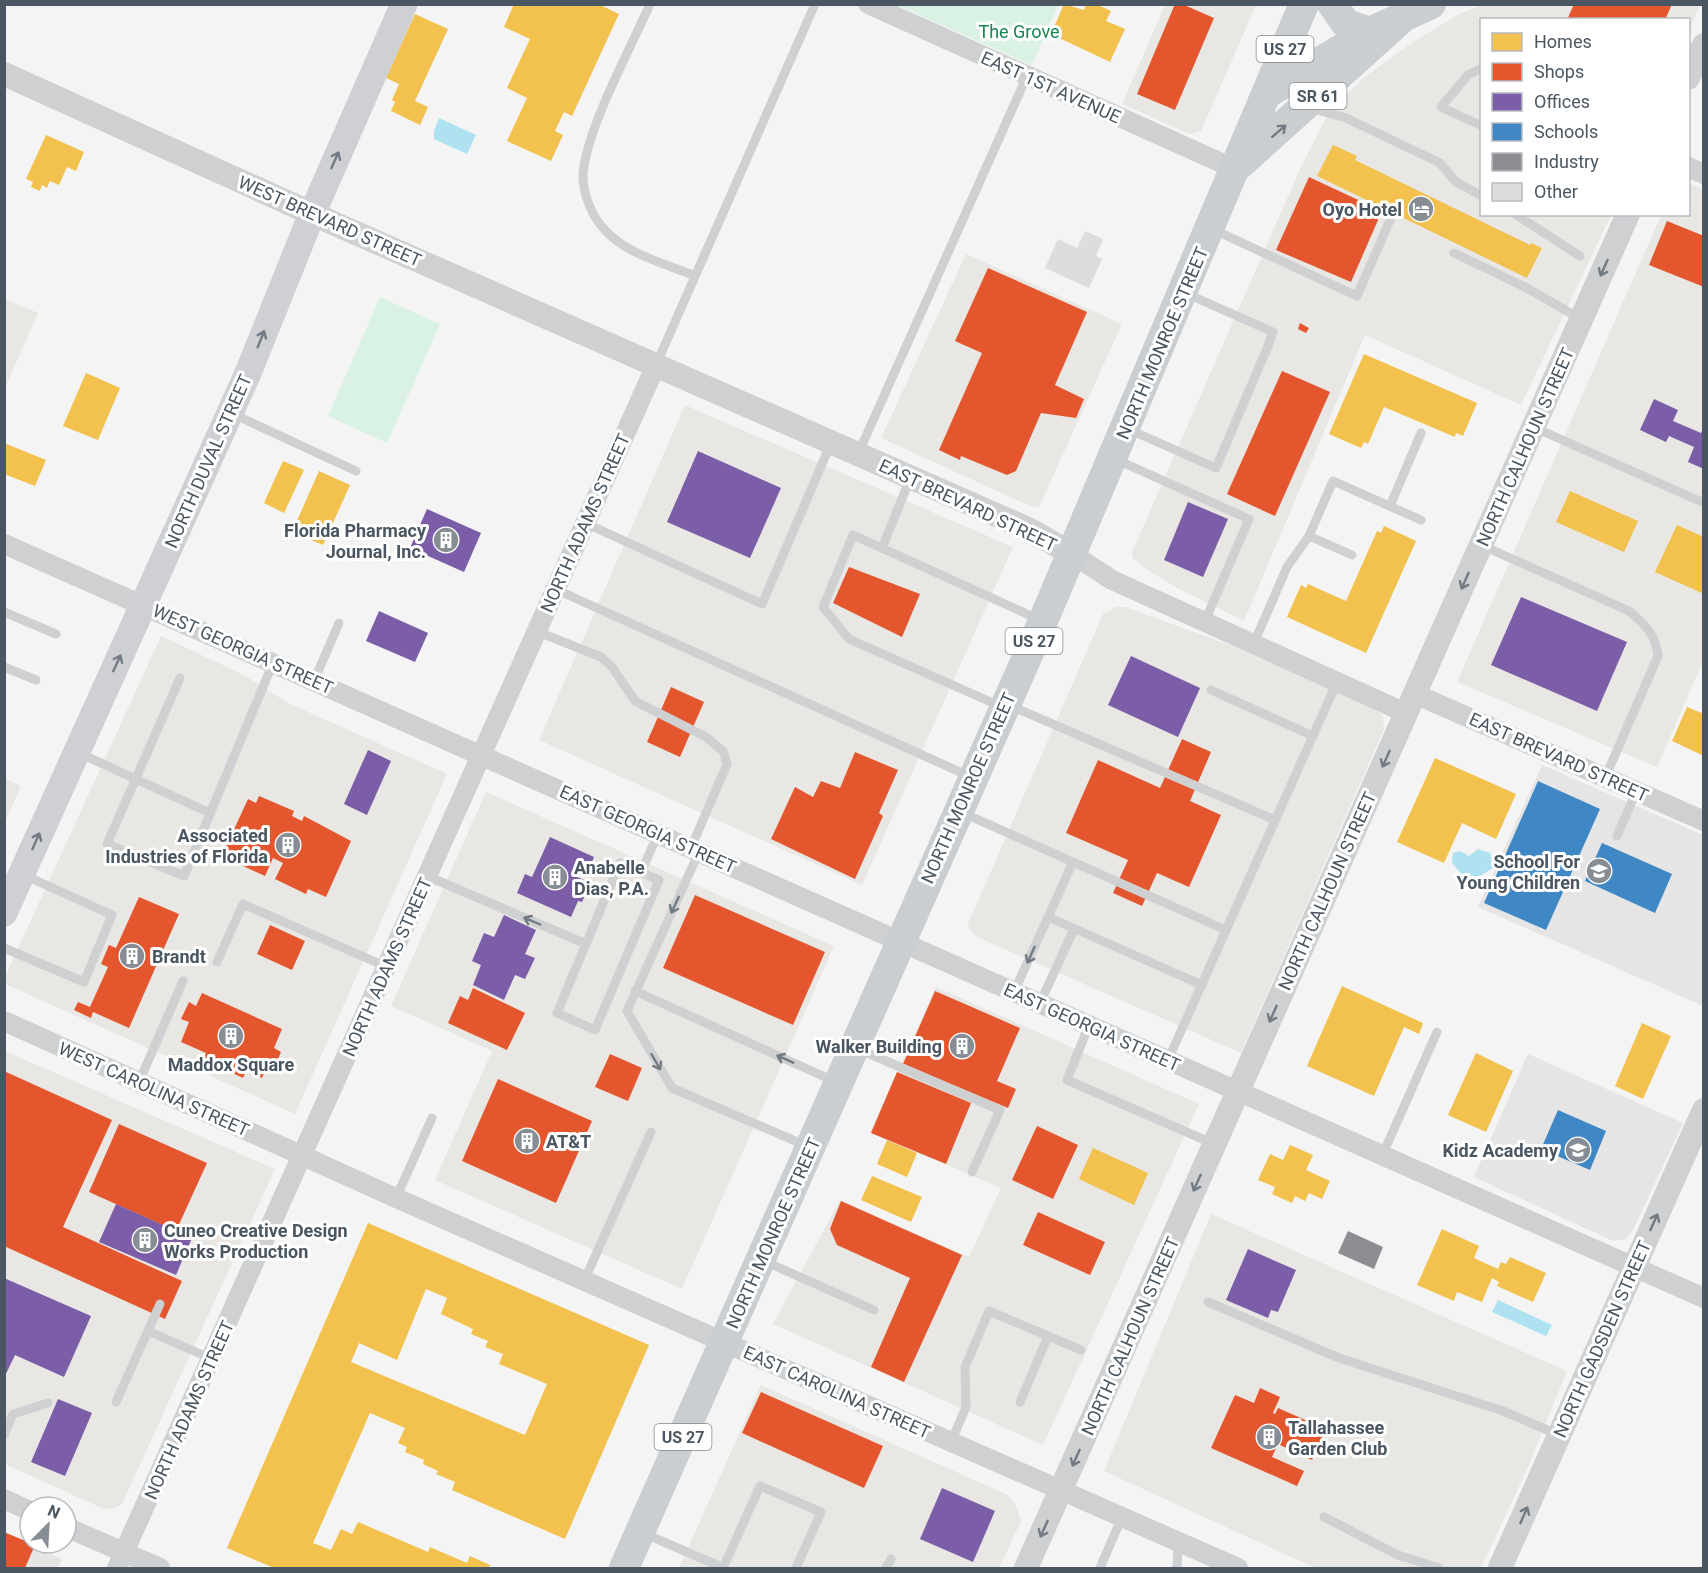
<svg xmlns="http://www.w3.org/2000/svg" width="1708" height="1573" font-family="Roboto,sans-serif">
  <rect width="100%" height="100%" fill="#f4f4f4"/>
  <g fill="#e8e7e3">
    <path d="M1165 5H1256L1201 131 1190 134 1122 104Z"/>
    <path d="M1482 5H1700L1689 31 1688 20H1482V214L1611 215 1521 405 1365 335 1244 621 1177 588 1146 569 1132 557V552L1300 169 1331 108 1365 77 1413 42 1459 14Z"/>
    <path d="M1689 183 1703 190V661L1657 767 1457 682 1661 215 1688 214Z"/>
    <path d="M966 254 1122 324 1039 507 1030 506 881 438Z"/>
    <path d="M5 299 38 313 5 388Z"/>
    <path d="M685 405 1013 547 862 885 539 740Z"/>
    <path d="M1116 607H1125L1238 648 1373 707 1383 716 1384 729 1241 1053 975 936 967 926 1103 614Z"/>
    <path d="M161 636 242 674 288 703 447 774 295 1114 5 984V977Z"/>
    <path d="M5 778 21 786 5 822Z"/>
    <path d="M486 792 834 946 682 1289 435 1180 492 1051 391 1006Z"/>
    <path d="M936 987 1199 1104 1043 1445 773 1324 840 1200 969 1257 1001 1188 870 1132Z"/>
    <path d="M5 1051 275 1169 122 1504 115 1508 104 1509 5 1464Z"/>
    <path d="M1211 1214 1567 1371 1527 1469 1481 1568H1315L1104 1471Z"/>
    <path d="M761 1385 1008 1495 1016 1506 1021 1521 999 1568H679Z"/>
  </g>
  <g fill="#e6e5e6">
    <path d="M1542 765 1703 835V1006L1478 907Z"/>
    <path d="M1528 1054 1683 1123 1632 1232 1626 1239 1613 1241 1474 1177Z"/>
    <path d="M4 1534 62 1559 58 1568H5Z"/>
  </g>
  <g fill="#d9f2e3">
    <path d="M897 5H1058L1032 65Z"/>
    <path d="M380 297 440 324 387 443 328 416Z"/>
  </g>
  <g fill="#aee2f0">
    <path d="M439 118 476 135 467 154 434 139V131Z"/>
    <path d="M1478 849 1490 853 1494 863 1493 868 1475 879 1464 877 1452 863 1453 853 1460 851 1469 856Z"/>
    <path d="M1498 1300 1552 1325 1546 1336 1492 1312Z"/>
  </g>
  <g fill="#f2c14e" fill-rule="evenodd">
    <path d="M514 4H598L619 14 572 116 564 112 555 131 563 135 551 161 507 141 527 98 507 88 530 39 504 27Z"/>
    <path d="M1064 4 1084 10 1086 4H1096L1111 11 1106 21 1125 29 1110 62 1051 34Z"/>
    <path d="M415 14 448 29 415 101 428 107 420 125 391 111 395 102 392 100 399 84 386 78Z"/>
    <path d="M46 135 84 152 76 171 67 167 59 185 50 181 47 188 42 185 40 191 31 187 33 182 26 179Z"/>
    <path d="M1333 145 1357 156 1355 160 1530 245 1531 243 1542 248 1527 278 1317 176Z"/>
    <path d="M1364 354 1477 403 1463 436 1456 433 1455 437 1384 407 1368 444 1364 442 1361 448 1329 434Z"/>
    <path d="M86 373 120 388 98 440 63 426Z"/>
    <path d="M4 443 46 460 35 486 4 474Z"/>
    <path d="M283 461 304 470 284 513 264 503Z"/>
    <path d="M319 471 350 485 323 545 292 532Z"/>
    <path d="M1570 491 1638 521 1624 552 1556 522Z"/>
    <path d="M1677 525 1704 537V594L1655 572Z"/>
    <path d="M1384 526 1416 541 1366 653 1287 617 1301 585 1306 588 1308 584 1346 601 1377 531 1381 533Z"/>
    <path d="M1687 707 1704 714V756L1672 741Z"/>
    <path d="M1435 758 1516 794 1496 839 1462 823 1444 863 1397 842Z"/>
    <path d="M1342 986 1423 1023 1419 1034 1404 1027 1374 1096 1307 1066Z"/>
    <path d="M1642 1023 1671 1036 1643 1099 1615 1086Z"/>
    <path d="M1476 1053 1513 1071 1486 1132 1448 1115Z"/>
    <path d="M887 1140 917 1153 907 1177 877 1164Z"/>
    <path d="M1290 1145 1313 1155 1306 1170 1330 1181 1322 1199 1309 1193 1305 1201 1295 1196 1292 1203 1272 1194 1275 1187 1258 1180 1270 1154 1283 1160Z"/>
    <path d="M1093 1148 1148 1173 1134 1205 1079 1179Z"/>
    <path d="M872 1176 922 1197 911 1222 861 1200Z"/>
    <path d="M368 1223 649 1345 565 1539 452 1490 455 1482 436 1474 438 1471 423 1464 424 1460 405 1452 407 1447 398 1443 405 1428 370 1413 313 1543 331 1550 341 1529 352 1534 358 1522 428 1552 430 1547 467 1563 470 1556 490 1565 489 1568H274L227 1548ZM426 1289 447 1298 441 1314 473 1329 471 1334 488 1341 485 1347 503 1354 499 1364 547 1384 525 1435 351 1362 359 1343 397 1360Z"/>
    <path d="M1442 1229 1479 1246 1474 1258 1498 1269 1501 1262 1506 1264 1510 1257 1546 1273 1533 1302 1497 1286 1499 1282 1492 1278 1482 1302 1457 1292 1454 1301 1417 1285Z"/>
  </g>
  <g fill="#e4572e">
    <path d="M1175 4H1182L1214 18 1175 110 1137 94Z"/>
    <path d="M1574 4H1672L1665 20H1567Z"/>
    <path d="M1309 177 1382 211 1351 282 1276 250Z"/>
    <path d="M1667 221 1704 236V287L1649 265Z"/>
    <path d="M988 268 1087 312 1055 385 1084 399 1076 418 1041 413 1016 471 1007 475 961 456 960 460 939 450 982 353 955 341Z"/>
    <path d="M1300 323 1309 328 1306 333 1298 329Z"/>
    <path d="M1282 371 1330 392 1275 516 1227 494Z"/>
    <path d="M849 567 920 594 902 637 833 603Z"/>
    <path d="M671 687 704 702 680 757 647 742Z"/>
    <path d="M1182 739 1211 752 1190 801 1221 815 1189 887 1157 873 1142 906 1113 893 1128 860 1066 833 1098 760 1160 788Z"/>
    <path d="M855 752 898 770 879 813 883 816 855 879 771 839 795 787 813 797 821 781 840 788Z"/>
    <path d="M259 796 294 811 292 816 302 821 304 816 351 841 326 897 308 889 306 894 275 879 283 863 273 858 265 876 230 860 233 853 225 849 248 799 256 803Z"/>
    <path d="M695 895 825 952 793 1025 663 968Z"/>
    <path d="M139 897 179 914 129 1028 93 1012 91 1018 74 1010 78 1002 90 1007 108 967 101 964 109 945 116 948Z"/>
    <path d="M270 925 305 941 292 970 257 954Z"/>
    <path d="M473 988 525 1013 507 1050 448 1023 460 996 468 1000Z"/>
    <path d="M935 991 1020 1028 997 1081 1016 1089 1008 1108 903 1064Z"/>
    <path d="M202 993 282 1029 274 1048 281 1052 274 1069 267 1066 262 1078 246 1071 243 1078 203 1059 206 1053 181 1042 189 1022 181 1019 189 1002 196 1006Z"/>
    <path d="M610 1054 642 1068 628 1101 595 1087Z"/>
    <path d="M4 1071 112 1120 63 1227 182 1281 165 1319 4 1246Z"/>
    <path d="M897 1072 971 1103 946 1164 871 1133Z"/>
    <path d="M498 1079 592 1121 556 1203 462 1161Z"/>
    <path d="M119 1124 207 1163 176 1231 89 1192Z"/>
    <path d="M1037 1126 1078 1145 1053 1199 1012 1180Z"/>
    <path d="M841 1201 962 1255 904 1382 871 1367 910 1278 837 1245 830 1229Z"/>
    <path d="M1038 1212 1105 1242 1090 1275 1023 1245Z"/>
    <path d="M1260 1388 1280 1397 1273 1413 1275 1414 1278 1408 1326 1429 1312 1460 1278 1444 1272 1457 1304 1471 1297 1486 1211 1448 1235 1395 1254 1403Z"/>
    <path d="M761 1392 883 1446 864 1488 742 1433Z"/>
    <path d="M4 1532 35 1545 25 1568H4Z"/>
  </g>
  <g fill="#7b5ea7">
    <path d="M1654 399 1678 410 1673 421 1701 433 1704 427V469L1688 462 1694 447 1669 436 1666 442 1640 430Z"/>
    <path d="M698 451 781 488 750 558 667 522Z"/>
    <path d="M1188 502 1228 519 1203 577 1164 560Z"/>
    <path d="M427 509 481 533 464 572 410 548Z"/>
    <path d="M1521 597 1627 642 1597 711 1491 665Z"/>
    <path d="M379 611 428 633 415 662 366 641Z"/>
    <path d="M1131 656 1200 688 1178 737 1108 705Z"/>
    <path d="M368 750 391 761 367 815 344 804Z"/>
    <path d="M550 837 594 857 588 872 581 869 577 877 591 883 582 902 578 901 571 917 517 893 525 874 532 877Z"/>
    <path d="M504 915 536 930 525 954 535 958 525 979 515 975 504 1000 473 985 481 965 472 961 484 933 494 937Z"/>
    <path d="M116 1204 192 1238 176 1275 99 1242Z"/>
    <path d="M1248 1249 1296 1270 1278 1312 1271 1310 1268 1318 1226 1300Z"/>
    <path d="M4 1278 91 1316 64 1377 15 1355 4 1378Z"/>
    <path d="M58 1399 92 1413 65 1476 31 1462Z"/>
    <path d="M942 1488 995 1511 973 1562 920 1539Z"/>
  </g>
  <g fill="#3f88c5">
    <path d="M1538 781 1600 809 1546 930 1484 903Z"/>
    <path d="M1602 843 1672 874 1655 913 1585 881Z"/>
    <path d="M1558 1110 1606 1131 1590 1170 1541 1149Z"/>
  </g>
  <path fill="#8d8d92" d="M1348 1231 1383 1247 1374 1269 1338 1253Z"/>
  <path fill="#ddddde" d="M1085 231 1103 239 1096 256 1102 259 1089 288 1045 268 1058 239 1077 248Z"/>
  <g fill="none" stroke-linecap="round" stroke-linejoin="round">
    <g stroke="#ced0d2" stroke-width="9">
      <path d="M650 4C631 48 585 131 583 176 583 194 592 217 605 230 626 254 666 264 695 276"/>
      <path d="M1482 68 1468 75 1441 107 1482 126"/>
      <path d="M1310 108 1346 118 1440 163 1456 182 1482 196"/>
      <path d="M1515 214 1580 256"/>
      <path d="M1212 229 1357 296 1391 218"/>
      <path d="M1454 253 1525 287 1579 318"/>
      <path d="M656 365 815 4"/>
      <path d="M233 414 356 471"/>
      <path d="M1533 427 1704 503"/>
      <path d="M1128 429 1216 468 1268 346 1273 332 1185 293"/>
      <path d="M858 454 1027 76"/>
      <path d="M1115 459 1249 519 1205 621"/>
      <path d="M1390 506 1421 433"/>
      <path d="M585 523 762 604 831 443"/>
      <path d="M1309 536 1352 555"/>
      <path d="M1481 545 1629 611C1645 624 1656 635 1658 656L1605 778"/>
      <path d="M882 548 910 479"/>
      <path d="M555 589 971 777"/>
      <path d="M4 612 56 634"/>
      <path d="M536 631 601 657 612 667 635 701 706 737 723 751 727 764 691 848"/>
      <path d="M1254 643 1287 567 1309 536 1333 481 1421 520"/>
      <path d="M4 667 36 680"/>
      <path d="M180 678 107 844 184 876 273 663"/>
      <path d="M314 681 339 623"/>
      <path d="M1211 690 1313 736"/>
      <path d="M1011 706 1275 820"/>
      <path d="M1002 707 849 639 823 607 853 535 1038 619"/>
      <path d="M79 753 210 813"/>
      <path d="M963 813 1226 930"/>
      <path d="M1617 836 1636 792"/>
      <path d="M699 852 627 1011 672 1088 807 1146"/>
      <path d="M620 863 659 880 595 1030 557 1013Z"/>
      <path d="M641 872 658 834"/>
      <path d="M427 876 586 944"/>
      <path d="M1048 917 1202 985"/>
      <path d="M4 948 84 982 112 915 24 875"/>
      <path d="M217 962 243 904 387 967"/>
      <path d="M635 991 836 1082"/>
      <path d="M1014 992 1073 862"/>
      <path d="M1040 1003 1074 929"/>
      <path d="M1089 1025 1067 1080 1214 1144"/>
      <path d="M858 1049 1000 1110 972 1172"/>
      <path d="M1168 1060 1337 682"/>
      <path d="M139 1082 183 981"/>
      <path d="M1382 1156 1437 1032"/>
      <path d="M396 1198 432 1118"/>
      <path d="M764 1261 874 1310"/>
      <path d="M584 1281 651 1132"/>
      <path d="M1208 1302 1339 1358 1503 1411 1559 1435"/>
      <path d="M148 1331 212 1359"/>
      <path d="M116 1402 160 1304"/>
      <path d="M1020 1402 1048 1336"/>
      <path d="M4 1435 13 1414 48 1403"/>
      <path d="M951 1442 966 1407 965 1367 989 1311 1081 1350"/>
      <path d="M1324 1517 1398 1555 1439 1568"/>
      <path d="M643 1533 724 1568"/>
      <path d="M723 1568 760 1486 821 1512 796 1568"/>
      <path d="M886 1568 891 1559"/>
      <path d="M1100 1568 1122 1517"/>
      <path d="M1177 1568 1178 1542"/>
    </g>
    <g stroke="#ced0d2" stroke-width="20">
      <path d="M868 4 1235 169"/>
      <path d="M1688 167 1704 174"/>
      <path d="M4 544 1704 1298"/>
      <path d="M1072 554 1112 580 1406 713"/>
      <path d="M1415 694 1704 821"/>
      <path d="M4 1021 396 1198 1238 1568"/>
      <path d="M4 1499 30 1511"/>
      <path d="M66 1527 160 1568"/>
      <path d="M117 1568 656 365"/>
    </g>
    <g stroke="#ced0d2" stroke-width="24">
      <path d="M4 74 333 223 1028 529 1072 554"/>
      <path d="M1688 78 1704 45"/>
      <path d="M1026 1568 1628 214"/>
      <path d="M1500 1568 1704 1110"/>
    </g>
    <path stroke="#ced0d4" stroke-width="27" d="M4 913 248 373 312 214 404 4"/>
    <g stroke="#caced1" stroke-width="30">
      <path d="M1332 4 1346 24 1370 32"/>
      <path d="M1266 94 1370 32 1431 4"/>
      <path d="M1239 165 1399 21"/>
      <path d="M624 1568 1043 621 1304 4"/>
    </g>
  </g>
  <defs><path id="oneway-shaft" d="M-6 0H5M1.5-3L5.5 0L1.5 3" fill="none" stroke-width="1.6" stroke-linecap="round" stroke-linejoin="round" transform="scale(1.5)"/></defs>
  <use stroke="#707a83" href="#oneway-shaft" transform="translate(1279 131) rotate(-41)"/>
  <g stroke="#727b84">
    <use href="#oneway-shaft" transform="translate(335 160) rotate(-66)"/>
    <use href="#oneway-shaft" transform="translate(261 339) rotate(-68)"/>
    <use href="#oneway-shaft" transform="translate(117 663) rotate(-65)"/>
    <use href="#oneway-shaft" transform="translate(36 841) rotate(-66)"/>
  </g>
  <g stroke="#727b83">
    <use href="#oneway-shaft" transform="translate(1604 268) rotate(114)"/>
    <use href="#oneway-shaft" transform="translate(1465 581) rotate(114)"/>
    <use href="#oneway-shaft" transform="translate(1386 759) rotate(114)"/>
    <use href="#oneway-shaft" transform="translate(675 905) rotate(115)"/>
    <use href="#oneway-shaft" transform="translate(532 921) rotate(-157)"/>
    <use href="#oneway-shaft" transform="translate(1031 955) rotate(114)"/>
    <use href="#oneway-shaft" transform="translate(1273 1014) rotate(114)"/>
    <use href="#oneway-shaft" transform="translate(785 1059) rotate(-156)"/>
    <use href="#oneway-shaft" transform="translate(656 1062) rotate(60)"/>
    <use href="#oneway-shaft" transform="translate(1197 1183) rotate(114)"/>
    <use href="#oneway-shaft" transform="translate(1654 1222) rotate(-66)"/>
    <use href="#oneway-shaft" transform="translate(1076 1458) rotate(114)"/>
    <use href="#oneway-shaft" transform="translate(1524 1515) rotate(-66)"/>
    <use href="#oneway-shaft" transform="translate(1044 1529) rotate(114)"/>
  </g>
  <defs>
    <g id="hotel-disc" transform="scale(1.35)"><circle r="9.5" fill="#868d94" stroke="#fff"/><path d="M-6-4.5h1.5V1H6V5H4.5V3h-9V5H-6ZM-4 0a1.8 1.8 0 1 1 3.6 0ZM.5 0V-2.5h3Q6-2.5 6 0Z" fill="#fff"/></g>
    <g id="building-disc" transform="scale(1.35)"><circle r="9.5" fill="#868d94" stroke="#fff"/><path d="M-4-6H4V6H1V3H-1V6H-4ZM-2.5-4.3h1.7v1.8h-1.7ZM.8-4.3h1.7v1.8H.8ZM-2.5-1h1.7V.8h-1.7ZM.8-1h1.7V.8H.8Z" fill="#fff"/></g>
    <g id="school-disc" transform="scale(1.35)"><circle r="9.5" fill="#868d94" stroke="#fff"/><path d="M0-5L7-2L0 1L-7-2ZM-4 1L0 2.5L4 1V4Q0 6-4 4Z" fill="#fff"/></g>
  </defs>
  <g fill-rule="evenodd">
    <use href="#hotel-disc" x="1421" y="209"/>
    <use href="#building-disc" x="446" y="540"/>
    <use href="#building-disc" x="288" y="845"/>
    <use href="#school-disc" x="1599" y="871"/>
    <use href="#building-disc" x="555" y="877"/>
    <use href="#building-disc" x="132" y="956"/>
    <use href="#building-disc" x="231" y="1036"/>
    <use href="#building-disc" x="962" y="1046"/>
    <use href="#building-disc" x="527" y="1141"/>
    <use href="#school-disc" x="1578" y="1150"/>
    <use href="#building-disc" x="145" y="1240"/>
    <use href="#building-disc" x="1269" y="1437"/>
  </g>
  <g text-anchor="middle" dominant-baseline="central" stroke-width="6" stroke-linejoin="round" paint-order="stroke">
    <g fill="#fff" stroke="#808990" stroke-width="1.5">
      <rect x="1256.5" y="36" width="57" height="26" rx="4.5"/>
      <rect x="1289.5" y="83" width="57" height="26" rx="4.5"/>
      <rect x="1005.5" y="628" width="57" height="26" rx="4.5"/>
      <rect x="654.5" y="1424" width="57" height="26" rx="4.5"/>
    </g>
    <g font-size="16" font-weight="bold" fill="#4a5661">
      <text x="1285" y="49">US 27</text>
      <text x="1318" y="96">SR 61</text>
      <text x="1034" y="641">US 27</text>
      <text x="683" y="1437">US 27</text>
    </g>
    <g font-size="18" fill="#17864f" stroke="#fff">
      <text x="1019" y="31">The Grove</text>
    </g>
    <g font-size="18" fill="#4a5661" stroke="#fff">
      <text transform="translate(1051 87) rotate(24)">EAST 1ST AVENUE</text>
      <text transform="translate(330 221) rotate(24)">WEST BREVARD STREET</text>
      <text transform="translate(1162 343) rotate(-67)">NORTH MONROE STREET</text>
      <text transform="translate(1525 447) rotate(-66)">NORTH CALHOUN STREET</text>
      <text transform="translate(208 461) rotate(-66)">NORTH DUVAL STREET</text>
      <text transform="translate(968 505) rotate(25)">EAST BREVARD STREET</text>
      <text transform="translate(585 523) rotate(-66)">NORTH ADAMS STREET</text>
      <text transform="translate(243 649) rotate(24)">WEST GEORGIA STREET</text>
      <text transform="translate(1559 757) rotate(24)">EAST BREVARD STREET</text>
      <text transform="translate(968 788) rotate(-66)">NORTH MONROE STREET</text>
      <text transform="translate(648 829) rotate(24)">EAST GEORGIA STREET</text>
      <text transform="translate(1327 891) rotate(-66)">NORTH CALHOUN STREET</text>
      <text transform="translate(387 967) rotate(-66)">NORTH ADAMS STREET</text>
      <text transform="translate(1092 1027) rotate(24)">EAST GEORGIA STREET</text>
      <text transform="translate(154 1089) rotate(24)">WEST CAROLINA STREET</text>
      <text transform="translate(773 1233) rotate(-66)">NORTH MONROE STREET</text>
      <text transform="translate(1130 1336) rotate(-66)">NORTH CALHOUN STREET</text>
      <text transform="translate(1602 1339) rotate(-66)">NORTH GADSDEN STREET</text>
      <text transform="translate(837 1392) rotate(24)">EAST CAROLINA STREET</text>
      <text transform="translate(189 1410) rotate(-66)">NORTH ADAMS STREET</text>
    </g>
    <g font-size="18" font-weight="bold" fill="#4a5661" stroke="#fff" text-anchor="end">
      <text x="1402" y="209">Oyo Hotel</text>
      <text x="426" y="530">Florida Pharmacy<tspan x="426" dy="21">Journal, Inc.</tspan></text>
      <text x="268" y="835">Associated<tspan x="268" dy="21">Industries of Florida</tspan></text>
      <text x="1580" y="861">School For<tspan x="1580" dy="21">Young Children</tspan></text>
      <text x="574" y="867" text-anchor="start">Anabelle<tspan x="574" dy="21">Dias, P.A.</tspan></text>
      <text x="152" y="956" text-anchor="start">Brandt</text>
      <text x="942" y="1046">Walker Building</text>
      <text x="231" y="1064" text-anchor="middle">Maddox Square</text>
      <text x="546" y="1141" text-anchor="start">AT&amp;T</text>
      <text x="1558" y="1150">Kidz Academy</text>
      <text x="164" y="1230" text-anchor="start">Cuneo Creative Design<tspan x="164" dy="21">Works Production</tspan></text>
      <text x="1288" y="1427" text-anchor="start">Tallahassee<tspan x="1288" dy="21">Garden Club</tspan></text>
    </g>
  </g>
  <rect width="1708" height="1573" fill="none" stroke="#4a5661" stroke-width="12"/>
  <rect x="1480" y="18" width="210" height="198" fill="#ffffff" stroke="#b7bbc0" stroke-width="1.5"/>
  <rect x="1492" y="33" width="30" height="18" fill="#f2c14e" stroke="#b7bbc0" stroke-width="1.5"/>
  <text x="1534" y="48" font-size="18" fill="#4a5661">Homes</text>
  <rect x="1492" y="63" width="30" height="18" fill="#e4572e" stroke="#b7bbc0" stroke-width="1.5"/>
  <text x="1534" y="78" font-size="18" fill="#4a5661">Shops</text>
  <rect x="1492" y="93" width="30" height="18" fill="#7b5ea7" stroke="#b7bbc0" stroke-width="1.5"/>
  <text x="1534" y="108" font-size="18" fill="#4a5661">Offices</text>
  <rect x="1492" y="123" width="30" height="18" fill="#3f88c5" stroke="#b7bbc0" stroke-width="1.5"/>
  <text x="1534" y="138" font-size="18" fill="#4a5661">Schools</text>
  <rect x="1492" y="153" width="30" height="18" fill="#8d8d92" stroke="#b7bbc0" stroke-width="1.5"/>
  <text x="1534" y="168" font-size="18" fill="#4a5661">Industry</text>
  <rect x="1492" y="183" width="30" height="18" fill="#ddddde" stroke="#b7bbc0" stroke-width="1.5"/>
  <text x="1534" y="198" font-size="18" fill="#4a5661">Other</text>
  <g transform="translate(48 1525) rotate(24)"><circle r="28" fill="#ffffff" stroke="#b7bbc0" stroke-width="1.5"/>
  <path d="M0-4.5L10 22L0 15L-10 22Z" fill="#868d94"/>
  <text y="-9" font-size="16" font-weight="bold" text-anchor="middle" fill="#4a5661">N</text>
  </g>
</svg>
